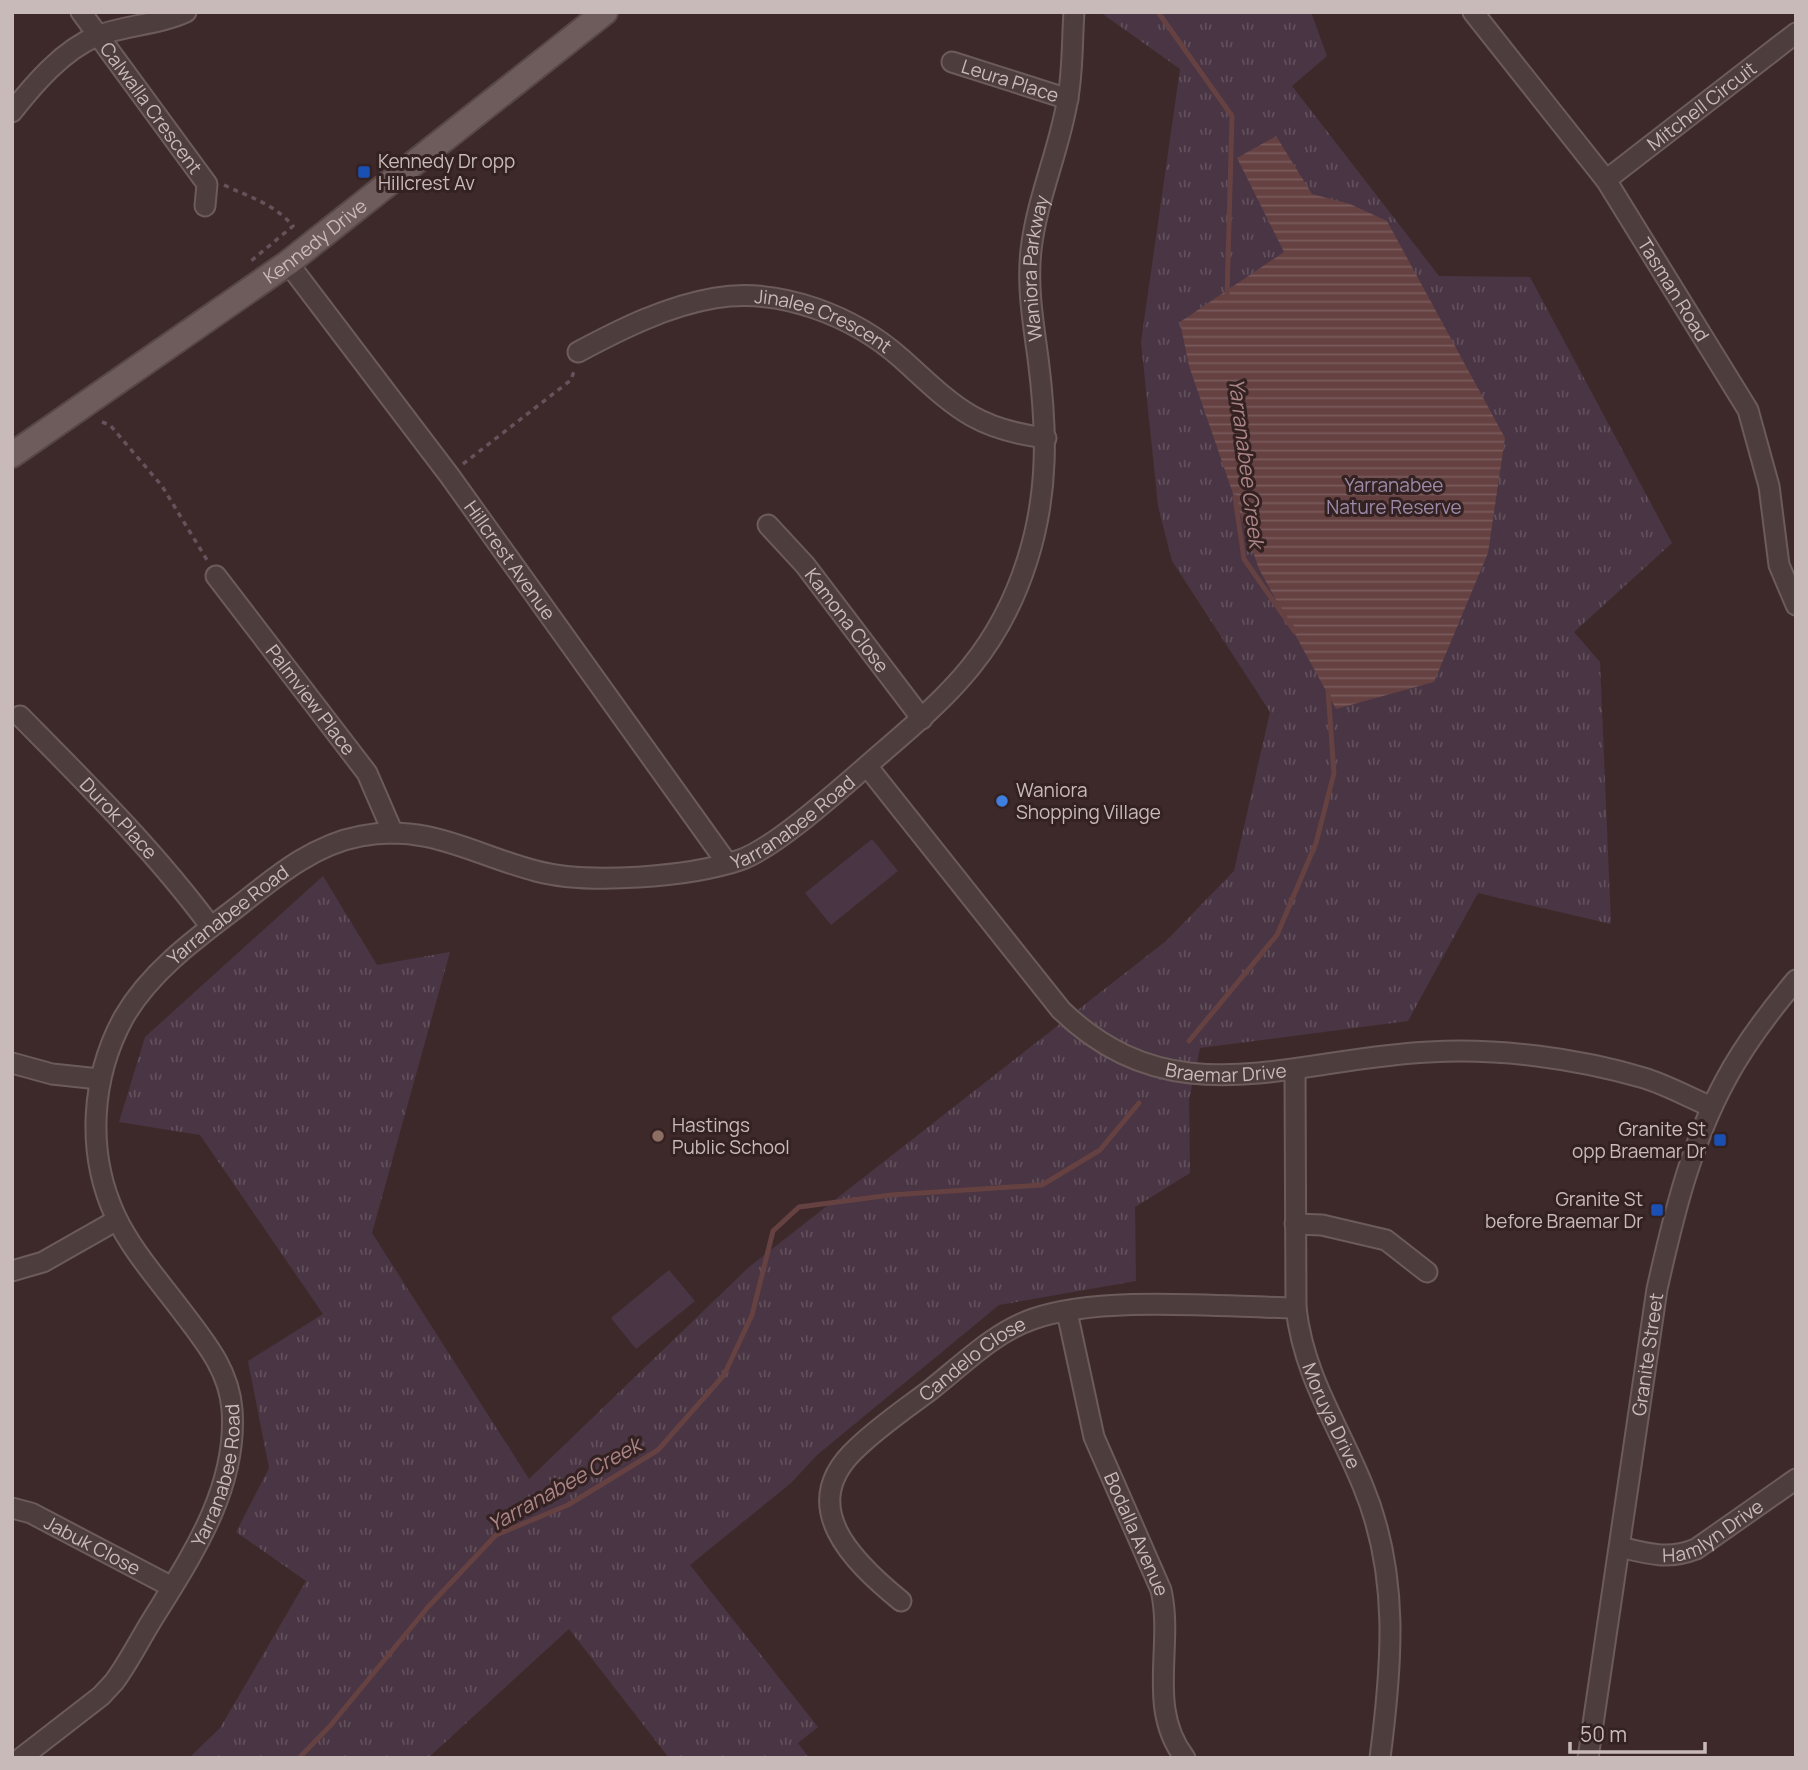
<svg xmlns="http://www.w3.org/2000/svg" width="1808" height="1770" font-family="Manrope,sans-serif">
  <defs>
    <pattern id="park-tufts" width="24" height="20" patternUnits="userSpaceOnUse" patternTransform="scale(1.75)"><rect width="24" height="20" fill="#493543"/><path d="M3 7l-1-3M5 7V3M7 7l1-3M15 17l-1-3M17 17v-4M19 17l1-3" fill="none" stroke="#62505c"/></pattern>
    <pattern id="water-rules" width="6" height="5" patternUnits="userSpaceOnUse" patternTransform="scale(1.75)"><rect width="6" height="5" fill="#654142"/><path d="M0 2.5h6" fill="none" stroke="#7a5a5b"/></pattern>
  </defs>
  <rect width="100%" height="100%" fill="#3e292a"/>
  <path fill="url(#park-tufts)" d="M1100 12H1311L1327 56 1292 86 1439 276 1530 277 1672 543 1574 632 1600 662 1611 924 1478 893 1408 1021 1200 1048 1189 1100 1190 1173 1135 1207 1136 1281 999 1305 817 1455 791 1483 690 1565 818 1727 798 1743 809 1758H669L569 1629 428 1758H189L220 1728 306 1581 236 1532 269 1468 248 1361 323 1314 200 1135 119 1122 145 1037 323 876 377 965 450 952 372 1233 529 1479 749 1267 1166 941 1234 871 1270 712 1172 561 1158 506 1141 342 1180 69Z"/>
  <g fill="#493543">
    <path d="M872 839 898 871 831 925 805 893Z"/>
    <path d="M669 1270 695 1301 636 1349 611 1318Z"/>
  </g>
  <path fill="url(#water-rules)" d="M1276 136 1312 194 1350 204 1387 221 1505 438 1488 553 1434 682 1336 709 1259 569 1189 366 1180 322 1284 252 1237 158Z"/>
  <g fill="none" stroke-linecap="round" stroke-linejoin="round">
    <g stroke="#654142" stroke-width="5">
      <path d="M1158 12 1232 116 1227 297"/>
      <path d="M1235 497 1244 559 1295 632"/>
      <path d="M1189 1041 1277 935 1316 843 1334 773 1328 691"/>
      <path d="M299 1758 330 1726 428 1607 496 1535 568 1505 658 1450 724 1375 752 1315 773 1231 799 1207 891 1195 1042 1185 1100 1150 1139 1103"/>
    </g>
    <g stroke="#6c5b5b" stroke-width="23">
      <g id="minor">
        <path id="s1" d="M81 12 207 184 205 206"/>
        <path id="s2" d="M1473 12 1606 180 1748 410 1769 486 1779 565 1796 605"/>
        <path id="s3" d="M952 62 1068 99"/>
        <path d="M12 112C34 84 63 50 97 36 125 25 158 25 186 12"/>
        <path id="s4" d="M1606 180 1796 33"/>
        <path id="s5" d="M288 263 449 475 727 863"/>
        <path id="s6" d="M578 352C621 329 667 306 715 298 780 287 854 316 902 359 953 405 973 429 1046 438"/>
        <path id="s7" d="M768 525 805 565 922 719"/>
        <path id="s8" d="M216 576 367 773 393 833"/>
        <path id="s9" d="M20 716C87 784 154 850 211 927"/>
        <path id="s10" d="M867 766 1061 1010C1174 1120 1294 1058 1429 1052 1499 1048 1576 1058 1644 1078 1667 1085 1690 1098 1712 1107"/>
        <path d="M12 1063 52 1074 99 1079"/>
        <path id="s11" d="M1295 1070 1296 1308C1304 1377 1338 1424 1363 1486 1400 1575 1392 1665 1380 1758"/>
        <path d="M1295 1224 1322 1225 1386 1240 1427 1272"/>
        <path d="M12 1271 43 1262 117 1220"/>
        <path id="s12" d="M1067 1312 1094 1437 1161 1590C1174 1646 1146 1708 1185 1758"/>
        <path id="s13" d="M12 1508 31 1513 172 1587"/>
        <path id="s14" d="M1620 1547C1649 1554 1668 1560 1696 1549L1796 1479"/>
        <path id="s15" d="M901 1601C852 1561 794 1505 858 1447 880 1426 905 1409 929 1391 960 1367 994 1332 1033 1319 1102 1295 1220 1307 1296 1308"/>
        <path id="s16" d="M21 1758 101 1696 114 1682C128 1663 139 1641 152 1620 191 1557 238 1488 232 1409 229 1371 206 1343 184 1314 161 1283 131 1250 115 1215 86 1152 91 1077 124 1017 150 972 195 939 236 908 274 878 312 845 361 836 428 823 474 855 536 871 588 885 689 877 740 860 778 847 851 779 884 751 952 693 999 649 1027 561 1049 493 1047 428 1038 358 1033 321 1027 287 1031 250 1037 197 1060 149 1068 97 1073 69 1072 40 1074 12"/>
        <path id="s17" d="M1588 1758 1657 1289C1673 1218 1690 1146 1725 1081 1744 1045 1770 1011 1796 980"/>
      </g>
    </g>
    <g stroke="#584747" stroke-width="28">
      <g id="major">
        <path id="s18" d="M12 455 288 263 605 12"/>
      </g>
    </g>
    <g stroke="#65525b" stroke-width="3.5" stroke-dasharray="5 5" stroke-linecap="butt">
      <path d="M224 185C251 198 273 203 293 226L251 261"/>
      <path d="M102 422 110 425 162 486 207 560"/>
      <path d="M463 464 571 380 575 368"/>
    </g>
    <use href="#minor" stroke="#4e3d3d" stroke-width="19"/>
    <use href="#major" stroke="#6e5b5c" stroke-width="24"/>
  </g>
  <g fill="#1a4fb4" stroke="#342222" stroke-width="2.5">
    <rect x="357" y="165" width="14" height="14" rx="3.5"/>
    <rect x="1713" y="1133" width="14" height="14" rx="3.5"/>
    <rect x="1650" y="1203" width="14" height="14" rx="3.5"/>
  </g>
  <circle fill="#3f7fe0" stroke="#342222" stroke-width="2.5" cx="1002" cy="801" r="7"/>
  <circle fill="#8d6e63" stroke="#342222" stroke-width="2.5" cx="658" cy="1136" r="7"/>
  <g text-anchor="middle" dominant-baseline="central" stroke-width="6" stroke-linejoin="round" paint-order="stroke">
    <g font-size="19" fill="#c9baba" stroke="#342222">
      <text stroke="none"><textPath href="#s3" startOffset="61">Leura Place</textPath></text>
      <text stroke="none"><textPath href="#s4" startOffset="121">Mitchell Circuit</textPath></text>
      <text stroke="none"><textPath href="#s1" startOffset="119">Calwalla Crescent</textPath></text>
      <text stroke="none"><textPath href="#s18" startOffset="371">Kennedy Drive</textPath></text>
      <text stroke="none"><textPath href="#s16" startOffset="2266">Waniora Parkway</textPath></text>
      <text stroke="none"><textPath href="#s2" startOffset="343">Tasman Road</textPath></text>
      <text stroke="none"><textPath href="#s6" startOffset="261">Jinalee Crescent</textPath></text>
      <text stroke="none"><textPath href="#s5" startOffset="371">Hillcrest Avenue</textPath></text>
      <text stroke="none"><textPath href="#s7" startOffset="124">Kamona Close</textPath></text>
      <text stroke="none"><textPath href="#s8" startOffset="156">Palmview Place</textPath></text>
      <text stroke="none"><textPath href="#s9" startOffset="142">Durok Place</textPath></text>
      <text stroke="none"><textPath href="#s16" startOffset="1612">Yarranabee Road</textPath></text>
      <text stroke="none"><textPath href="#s16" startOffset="1004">Yarranabee Road</textPath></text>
      <text stroke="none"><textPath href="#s10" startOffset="494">Braemar Drive</textPath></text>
      <text stroke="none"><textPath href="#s17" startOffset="408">Granite Street</textPath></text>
      <text stroke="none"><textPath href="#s15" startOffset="334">Candelo Close</textPath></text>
      <text stroke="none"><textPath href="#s11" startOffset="352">Moruya Drive</textPath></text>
      <text stroke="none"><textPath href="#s16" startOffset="354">Yarranabee Road</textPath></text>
      <text stroke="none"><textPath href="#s14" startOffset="100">Hamlyn Drive</textPath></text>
      <text stroke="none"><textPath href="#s12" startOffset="234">Bodalla Avenue</textPath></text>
      <text stroke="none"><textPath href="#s13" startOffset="89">Jabuk Close</textPath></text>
    </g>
    <g font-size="19" fill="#c9baba" stroke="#342222" text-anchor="start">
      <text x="378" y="161">Kennedy Dr opp<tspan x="378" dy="22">Hillcrest Av</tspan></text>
      <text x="1016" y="790">Waniora<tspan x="1016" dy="22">Shopping Village</tspan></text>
      <text x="672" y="1125">Hastings<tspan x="672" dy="22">Public School</tspan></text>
      <text x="1706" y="1129" text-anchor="end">Granite St<tspan x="1706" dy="22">opp Braemar Dr</tspan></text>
      <text x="1643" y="1199" text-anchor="end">Granite St<tspan x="1643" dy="22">before Braemar Dr</tspan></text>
    </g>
    <g font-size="19" fill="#9b89a7" stroke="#342222">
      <text x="1394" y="485">Yarranabee<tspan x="1394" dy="22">Nature Reserve</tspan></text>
    </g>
    <g font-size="21" font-style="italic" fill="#ac8586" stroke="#342222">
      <text transform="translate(1247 463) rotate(83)">Yarranabee Creek</text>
      <text transform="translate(564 1484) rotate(-29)">Yarranabee Creek</text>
    </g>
  </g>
  <rect width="1808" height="1770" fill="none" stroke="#c9baba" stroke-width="28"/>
  <path d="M1570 1742v10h135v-10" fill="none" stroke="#c9baba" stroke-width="3.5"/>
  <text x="1580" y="1742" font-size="21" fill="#c9baba" stroke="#342222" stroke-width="5" paint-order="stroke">50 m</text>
</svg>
